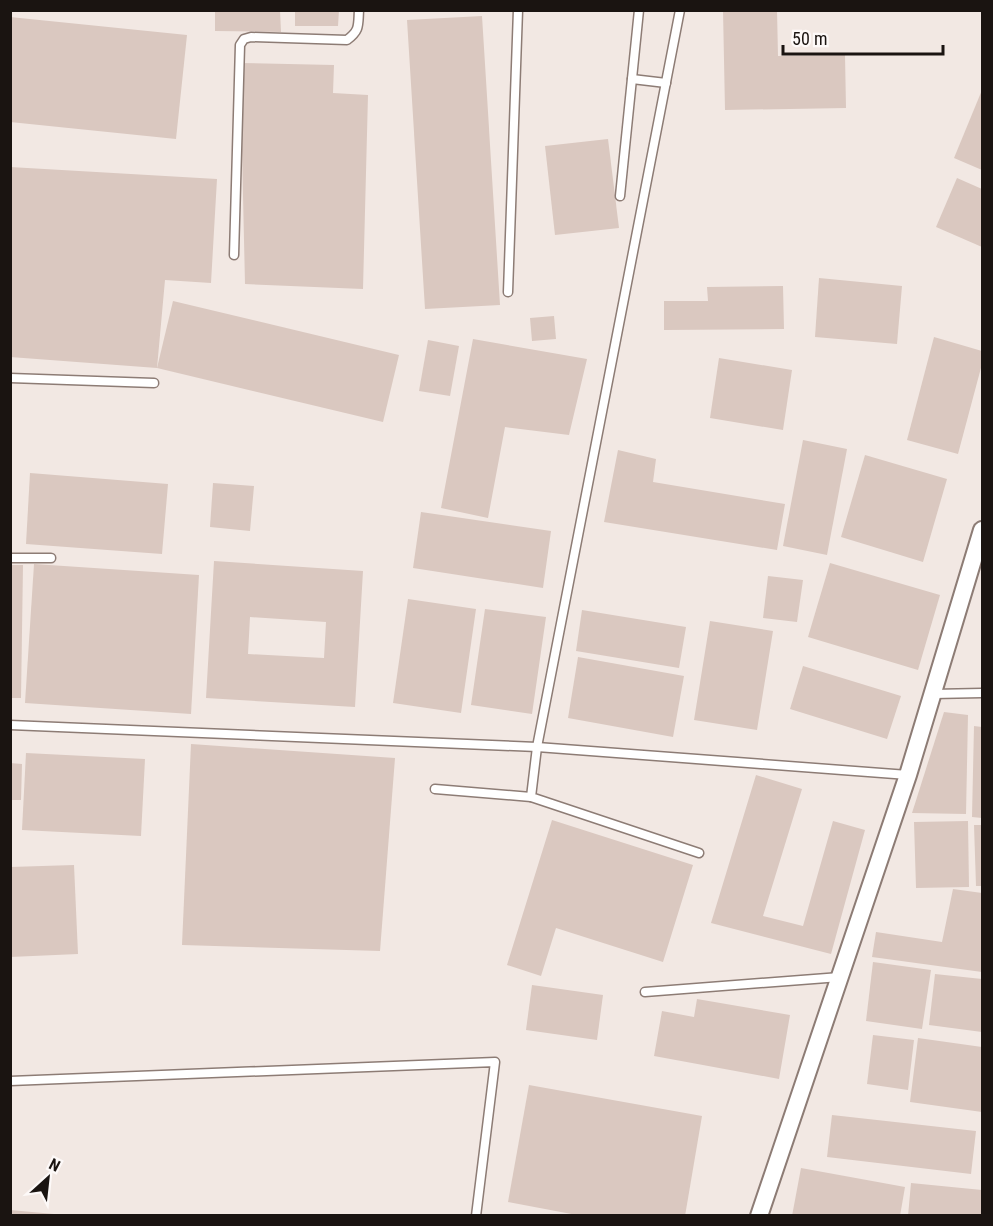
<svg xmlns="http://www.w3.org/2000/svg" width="993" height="1226" font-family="'Roboto Condensed',sans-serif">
  <rect width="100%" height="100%" fill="#fdf9f8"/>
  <rect fill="#f2e8e3" x="11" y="11" width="971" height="1204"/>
  <g fill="#dac8c0" fill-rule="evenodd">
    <path d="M215 10H280L281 32 215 31Z"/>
    <path d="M295 10H339L338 26H295Z"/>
    <path d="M723 10H777L778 56 845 55 846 108 725 110Z"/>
    <path d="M482 16 500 305 425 309 407 20Z"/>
    <path d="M10 17 187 35 176 139 10 122Z"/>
    <path d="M240 63 334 65 333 93 368 95 363 289 245 284Z"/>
    <path d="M982 90V170L954 158Z"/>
    <path d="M608 139 619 228 555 235 545 146Z"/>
    <path d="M10 167 217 179 211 283 165 280 157 368 10 357Z"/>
    <path d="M957 178 982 189V247L936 227Z"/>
    <path d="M819 278 902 286 897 344 815 337Z"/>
    <path d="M783 286 784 329 664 330V301H708L707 287Z"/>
    <path d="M173 301 399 355 383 422 157 368Z"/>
    <path d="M554 316 556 339 532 341 530 318Z"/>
    <path d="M934 337 982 351V364L958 454 907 440Z"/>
    <path d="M473 339 587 359 569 435 505 427 488 518 441 508Z"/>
    <path d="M428 340 459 346 450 396 419 391Z"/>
    <path d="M719 358 792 370 783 430 710 418Z"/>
    <path d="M803 440 847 449 827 555 783 546Z"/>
    <path d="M618 450 656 459 653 482 785 504 777 550 604 522Z"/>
    <path d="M865 455 947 479 923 562 841 537Z"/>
    <path d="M30 473 168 484 162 554 26 544Z"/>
    <path d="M213 483 254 486 250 531 210 527Z"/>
    <path d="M421 512 551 531 543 588 413 568Z"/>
    <path d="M214 561 363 571 355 707 206 698ZM250 617 326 622 324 658 248 654Z"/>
    <path d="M830 563 940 595 918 670 808 637Z"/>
    <path d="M34 564 199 575 191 714 25 703Z"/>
    <path d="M10 565H23L21 698H10Z"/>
    <path d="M768 576 803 580 797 622 763 618Z"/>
    <path d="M408 599 476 609 461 713 393 703Z"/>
    <path d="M485 609 546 617 532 714 471 705Z"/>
    <path d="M582 610 686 627 679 668 576 651Z"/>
    <path d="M710 621 773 631 757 730 694 720Z"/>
    <path d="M578 657 684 676 673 737 568 718Z"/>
    <path d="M803 666 901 696 887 739 790 709Z"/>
    <path d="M944 712 968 715 966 814 912 813Z"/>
    <path d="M974 726 982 727V818L972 817Z"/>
    <path d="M191 744 395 758 380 951 182 945Z"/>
    <path d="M26 753 145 759 141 836 22 830Z"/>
    <path d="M10 763 22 764 21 800H10Z"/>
    <path d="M756 775 802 789 763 916 803 926 833 821 865 830 831 954 711 923Z"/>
    <path d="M552 820 693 865 663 962 556 928 541 976 507 965Z"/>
    <path d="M968 821 969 887 916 888 914 822Z"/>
    <path d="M974 825H982V886H976Z"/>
    <path d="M74 865 78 954 10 957V867Z"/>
    <path d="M953 889 982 893V972L872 957 876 932 942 942Z"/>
    <path d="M873 962 931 970 922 1029 866 1021Z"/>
    <path d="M935 974 982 979V1032L929 1025Z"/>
    <path d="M532 985 603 995 597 1040 526 1030Z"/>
    <path d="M697 999 790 1015 779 1079 654 1056 662 1011 694 1017Z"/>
    <path d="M873 1035 914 1040 908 1090 867 1084Z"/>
    <path d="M918 1038 982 1047V1112L910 1102Z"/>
    <path d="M529 1085 702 1116 685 1216H582L508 1202Z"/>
    <path d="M832 1115 976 1131 971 1174 827 1157Z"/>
    <path d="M801 1168 905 1187 900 1216H792Z"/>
    <path d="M911 1183 982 1190V1216H908Z"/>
    <path d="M10 1210 54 1214V1216H10Z"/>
  </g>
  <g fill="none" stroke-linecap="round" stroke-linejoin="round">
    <g stroke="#8d7c75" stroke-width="11">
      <g id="service">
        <path d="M680 10 537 747 531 797 699 853"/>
        <path d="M632 79 666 83"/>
        <path d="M620 196 639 10"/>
        <path d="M234 255 240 45 244 39 251 37 347 40C360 30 358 26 359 10"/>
        <path d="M508 292 518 10"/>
        <path d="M10 378 154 383"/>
        <path d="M10 558H51"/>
        <path d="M933 694 982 693"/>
        <path d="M10 725 537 747 908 775"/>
        <path d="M435 789 531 797"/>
        <path d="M645 992 840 977"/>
        <path d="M10 1081 495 1062 476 1216"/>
      </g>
    </g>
    <g stroke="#8d7c75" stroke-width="20">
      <path id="minor" d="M759 1216 908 775 982 530"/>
    </g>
    <use href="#service" stroke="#fff" stroke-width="8"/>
    <use href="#minor" stroke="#fff" stroke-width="16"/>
  </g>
  <rect width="993" height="1226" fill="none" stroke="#1a1411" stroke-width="24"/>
  <g transform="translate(48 1178) rotate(27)" stroke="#fdf9f8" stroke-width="4.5" paint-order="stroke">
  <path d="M0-4.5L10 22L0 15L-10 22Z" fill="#1a1411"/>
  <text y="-9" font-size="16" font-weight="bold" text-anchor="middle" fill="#1a1411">N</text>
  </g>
  <path d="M783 45v9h160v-9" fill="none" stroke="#1a1411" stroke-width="3"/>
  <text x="792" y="45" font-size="18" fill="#1a1411" stroke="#fdf9f8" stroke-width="4.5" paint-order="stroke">50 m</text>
</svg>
